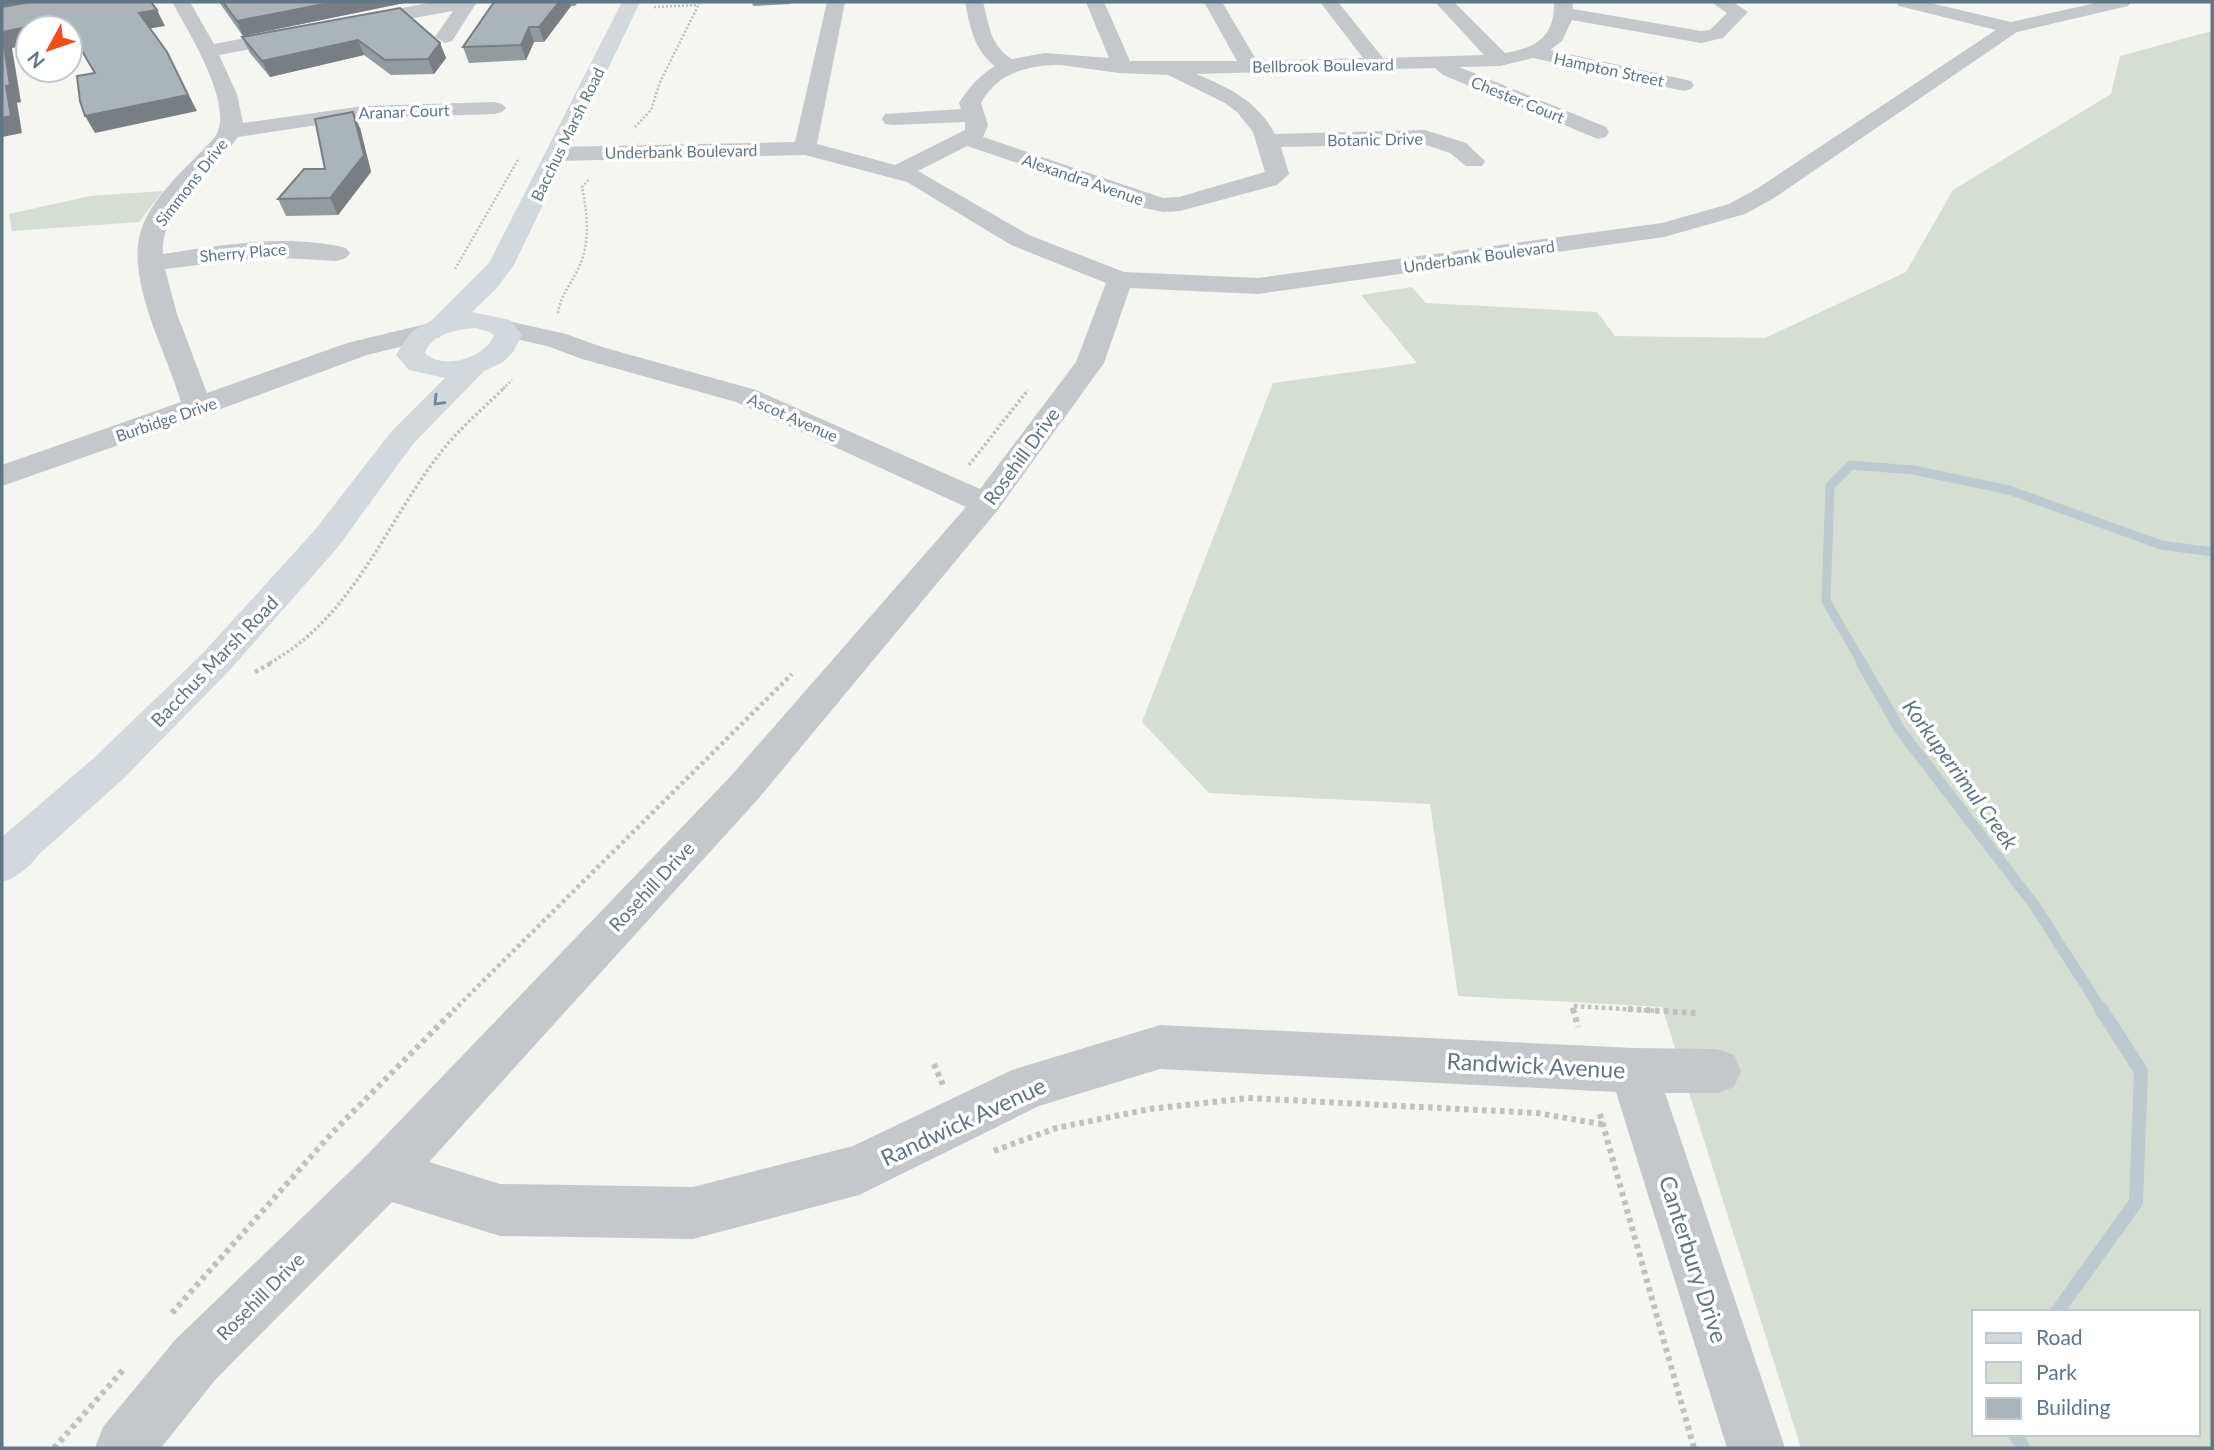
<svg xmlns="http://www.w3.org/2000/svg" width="2214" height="1450" font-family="Lato,sans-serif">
  <rect width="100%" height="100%" fill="#f5f5f1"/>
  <g fill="#d6ddd2" fill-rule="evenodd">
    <path d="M2212 31V1448H1801L1662 1007 1458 996 1430 804 1209 793 1142 722 1273 383 1417 363 1361 295 1412 287 1426 303 1597 312 1615 336 1765 338 1906 272 1953 190 2111 94 2120 56ZM1974 1312H2198V1434H1974Z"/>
    <path d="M163 191 139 222 12 231 9 214 90 196Z"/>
  </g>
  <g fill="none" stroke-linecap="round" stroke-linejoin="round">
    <path stroke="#bdc9ce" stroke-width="9" d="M1862 663 1826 601 1830 486 1851 465 1913 470 2009 490 2161 545 2212 552"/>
    <path stroke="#bdc9ce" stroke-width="11" d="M1861 662 1900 730 2035 906 2102 1011"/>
    <g stroke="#bdc9ce" stroke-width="14">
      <path d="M2057 1312 2136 1202 2141 1071 2101 1009"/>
      <path d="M2015 1434 2023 1448"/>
    </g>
    <g stroke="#bec0c2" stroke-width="2.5" stroke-dasharray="2 2" stroke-linecap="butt">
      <path d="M654 7 698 5"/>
      <path d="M635 127 651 110 660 82 700 2"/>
      <path d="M455 269 519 158"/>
      <path d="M558 313C560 297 569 287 576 273 591 246 588 216 582 187L590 178"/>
      <path d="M503 389 512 380"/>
    </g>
    <g stroke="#bec0c2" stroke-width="3.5" stroke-dasharray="2.5 2.5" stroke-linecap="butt">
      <path d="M969 465 1028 390"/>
      <path d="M270 663C355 615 384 525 441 452 459 429 484 408 505 387"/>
    </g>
    <g stroke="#bec0c2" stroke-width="4.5" stroke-dasharray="3.5 3.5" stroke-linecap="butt">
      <path d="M255 672 273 662"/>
      <path d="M453 1011 792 674"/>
      <path d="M1573 1011 1572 1006 1659 1011"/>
    </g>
    <g stroke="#bec0c2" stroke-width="6" stroke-dasharray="4.5 4.5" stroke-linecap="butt">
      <path d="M1573 1009 1578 1027"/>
      <path d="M1628 1009 1696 1013"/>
      <path d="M934 1064 943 1085"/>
      <path d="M1600 1114 1694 1448"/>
      <path d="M994 1151 1056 1128 1150 1109 1248 1098 1537 1113 1607 1125"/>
      <path d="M172 1313 331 1134 455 1009"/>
      <path d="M54 1448 123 1370"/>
    </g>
    <g fill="#c4c8cb" fill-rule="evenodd">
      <path d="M172 2H190L214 44 298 28 308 34 298 40 219 55 237 94 243 123 364 106 495 102 502 104 506 108 502 112 495 114 364 118 238 137C212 173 161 205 163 254 222 245 287 233 346 248L350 253 346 258 337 261 265 257 165 269 177 314 207 393 347 343 430 323 440 325 444 331 440 337 367 355 207 414 2 486V465L181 402C167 353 122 274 143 225 156 192 191 164 215 137 236 107 188 31 172 2Z"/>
      <path d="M434 2H477L452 41 445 43 435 37 453 11 353 29 344 23 353 17Z"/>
      <path d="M827 2H845L817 144 895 165 965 130V122L893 125 885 124 882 119 885 114 961 109 959 103C969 87 979 76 995 66 974 50 970 27 965 2H983C989 24 990 46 1012 59L1045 53 1109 58 1086 2H1104L1130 61H1237L1204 2H1222L1257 61 1363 58 1320 2H1338L1383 58 1484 55 1435 2H1454L1505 53C1537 48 1555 36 1554 2H1572L1573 9 1701 31 1710 30 1727 13 1711 2H1733L1748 12 1723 38 1701 43 1572 20 1562 41 1550 50 1691 81 1694 85 1691 89 1684 91 1533 58 1500 66 1459 67 1606 127 1609 132 1606 137 1598 139 1443 75 1435 68 1196 74C1230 88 1257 101 1275 134L1425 130 1466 143 1485 161 1482 166H1466L1450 153 1423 144 1281 147 1289 174 1277 185 1180 211 1163 212 1135 206 1089 187 967 146 918 171 1029 235 1124 272 1258 278 1662 223 1729 204 1758 188 1996 30 1899 6 1896 2H1926L2011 22 2100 2H2131L2128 6 2017 32 1774 198 1745 214 1664 237 1258 294 1130 288 1104 363 997 511 758 799 429 1162 500 1184 693 1187 853 1146 1012 1070 1160 1025 1633 1048 1717 1049 1734 1055 1741 1071 1734 1087 1717 1093H1665L1785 1448H1727L1616 1092 1160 1069 1039 1106 859 1195 693 1239 500 1236 392 1202 215 1380 161 1448H95L103 1427 175 1340 366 1156 730 777 966 507 736 402 582 359 547 346 494 334 490 328 494 322 504 320 566 334 602 347 756 390 980 489 1076 362 1106 283 1011 245 907 182 805 155 557 161 549 159 546 154 549 149 557 147 795 142ZM1061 65 1119 73 1168 75 1225 103 1237 112 1253 132 1265 172 1179 197 1163 198 983 137 988 125 981 103C998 72 1028 65 1061 65Z"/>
    </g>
    <path fill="#d3d8dd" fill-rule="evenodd" d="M622 2H640L514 265 496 289 472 312 510 320 522 335 513 352 503 362 484 371 413 444 338 547 228 672 123 779 17 874 2 879V837L95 757 202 654 314 531 391 432 445 378 409 370 396 355 410 333 432 320 489 263ZM475 328 490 332 494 336C484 358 443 371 425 353 432 333 456 330 475 328Z"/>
    <path fill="#d3d8dd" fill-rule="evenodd" d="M27 823 42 828 48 840C38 859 22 876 2 882V838L12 828Z"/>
  </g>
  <g fill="#939b9f">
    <path d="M219 2H409L243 36Z"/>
    <path d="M494 2H578L575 6H571L544 42H534L526 60 469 63 463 47Z"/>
    <path d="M752 2H792L791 4 753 6Z"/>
    <path d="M400 8 440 43 446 58 434 74 391 75 364 55 270 77 250 53 242 37Z"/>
    <path d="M360 128 371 172 338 215 286 216 278 199 325 169Z"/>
  </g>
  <g fill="#787e82">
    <path d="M2 2H38L2 7Z"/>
    <path d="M334 2H409L243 36 237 21Z"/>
    <path d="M559 2H569L571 6 544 42 539 27Z"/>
    <path d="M157 10 165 26 147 29 139 13Z"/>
    <path d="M58 21 65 23 68 28H28V45L12 48 21 102 17 103 22 133 2 137V118L6 86 2 32Z"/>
    <path d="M529 27 534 42 526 60 521 45Z"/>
    <path d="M358 40 364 55 270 77 262 61Z"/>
    <path d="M440 43 446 58 434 74 428 59Z"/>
    <path d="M167 52 197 111 95 133 85 116Z"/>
    <path d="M353 112 360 128 371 172 338 215 330 198Z"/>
  </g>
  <g fill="#abb4b9" stroke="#787e82" stroke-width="2">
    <path d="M30 2H151L157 10 139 13 167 52 188 95 85 116 80 101 77 76 95 73 70 31V28H68L65 23 59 24 58 21 2 32 10 85 6 86 11 116 2 118V7Z"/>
    <path d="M223 2H334L237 21Z"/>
    <path d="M494 2H559L539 27H529L521 45 463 47Z"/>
    <path d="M400 8 440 43 428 59 385 60 358 40 262 61 242 37Z"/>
    <path d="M353 112 364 155 330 198 278 199 304 169H325L315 119Z"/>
  </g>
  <defs><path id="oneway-chevron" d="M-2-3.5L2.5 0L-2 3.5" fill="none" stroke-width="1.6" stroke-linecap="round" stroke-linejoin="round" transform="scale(1.75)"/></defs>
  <use stroke="#738492" href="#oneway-chevron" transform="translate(438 401) rotate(134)"/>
  <g text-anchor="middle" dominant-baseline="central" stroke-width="7" stroke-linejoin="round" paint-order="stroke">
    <g font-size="16" fill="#627585" stroke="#fff">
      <text transform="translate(1323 65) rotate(-1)">Bellbrook Boulevard</text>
      <text transform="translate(1609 69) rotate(12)">Hampton Street</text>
      <text transform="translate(1518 99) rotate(22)">Chester Court</text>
      <text transform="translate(404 111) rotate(-2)">Aranar Court</text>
      <text transform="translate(567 134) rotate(-64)">Bacchus Marsh Road</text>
      <text transform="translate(1375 139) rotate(-1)">Botanic Drive</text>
      <text transform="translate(681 151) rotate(-1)">Underbank Boulevard</text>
      <text transform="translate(1083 179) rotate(19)">Alexandra Avenue</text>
      <text transform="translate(191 182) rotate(-52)">Simmons Drive</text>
      <text transform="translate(243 252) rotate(-5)">Sherry Place</text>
      <text transform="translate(1479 256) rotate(-8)">Underbank Boulevard</text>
      <text transform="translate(793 417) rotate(24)">Ascot Avenue</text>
      <text transform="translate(166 419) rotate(-19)">Burbidge Drive</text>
    </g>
    <g font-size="19" fill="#627585" stroke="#fff">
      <text transform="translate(1021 456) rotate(-54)">Rosehill Drive</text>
      <text transform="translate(214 661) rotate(-46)">Bacchus Marsh Road</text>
      <text transform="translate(651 886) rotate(-47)">Rosehill Drive</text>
      <text transform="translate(260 1296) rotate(-45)">Rosehill Drive</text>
    </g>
    <g font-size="21" font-style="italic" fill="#5e7782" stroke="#fff">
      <text transform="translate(1961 774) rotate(54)">Korkuperrimul Creek</text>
    </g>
    <g font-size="23" fill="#627585" stroke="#fff">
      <text transform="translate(1536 1065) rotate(3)">Randwick Avenue</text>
      <text transform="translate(963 1121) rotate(-25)">Randwick Avenue</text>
      <text transform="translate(1694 1259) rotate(72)">Canterbury Drive</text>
    </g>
  </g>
  <rect width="2214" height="1450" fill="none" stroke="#627585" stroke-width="7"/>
  <rect x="1972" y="1310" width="228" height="126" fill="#ffffff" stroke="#c0c8ce" stroke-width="2"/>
  <rect x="1986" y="1333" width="35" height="10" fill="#d3d8dd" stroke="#c0c8ce" stroke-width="2"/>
  <text x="2036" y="1345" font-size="21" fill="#627585">Road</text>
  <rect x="1986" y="1362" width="35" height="21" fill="#d6ddd2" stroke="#c0c8ce" stroke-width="2"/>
  <text x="2036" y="1380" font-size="21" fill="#627585">Park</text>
  <rect x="1986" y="1398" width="35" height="21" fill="#abb4b9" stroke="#c0c8ce" stroke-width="2"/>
  <text x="2036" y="1415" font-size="21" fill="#627585">Building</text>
  <g transform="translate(49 49) rotate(230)"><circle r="33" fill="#ffffff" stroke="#c0c8ce" stroke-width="2"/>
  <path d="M0-5L12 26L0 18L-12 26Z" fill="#f04d17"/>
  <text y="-10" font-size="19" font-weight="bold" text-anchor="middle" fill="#627585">N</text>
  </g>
</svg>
